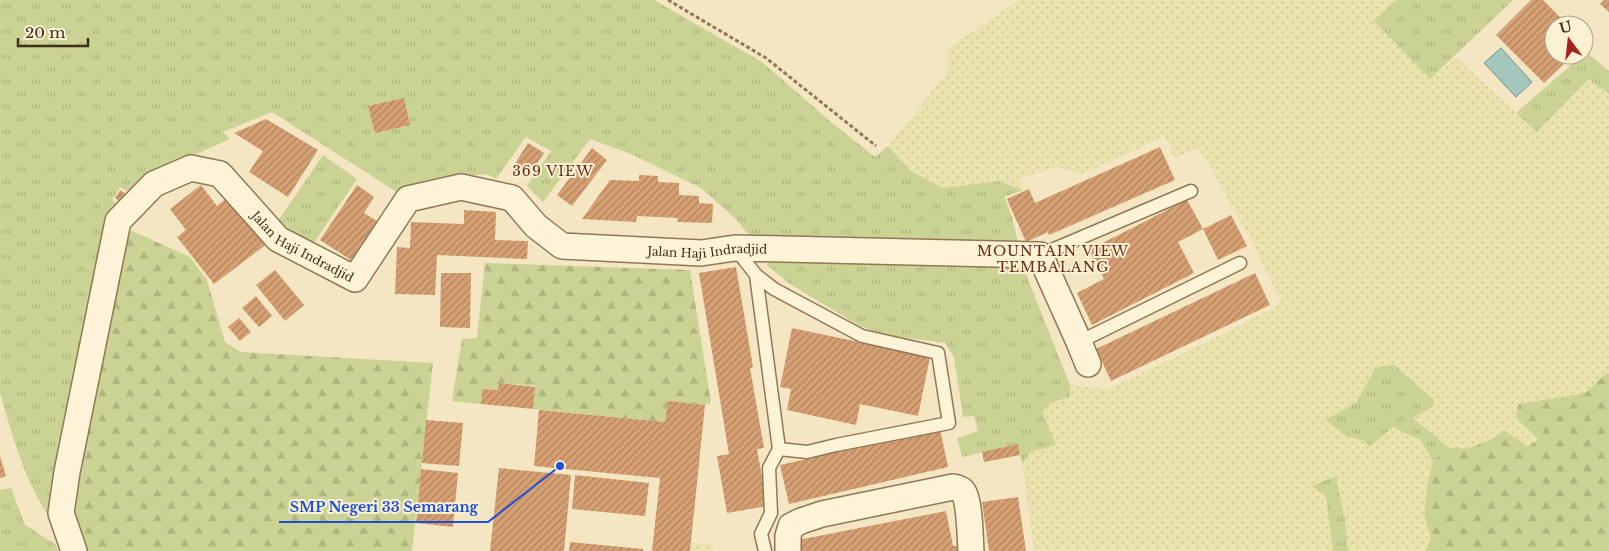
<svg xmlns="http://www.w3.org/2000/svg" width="1609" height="551" font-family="'Libre Baskerville',serif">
  <defs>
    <pattern id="farmland-dots" width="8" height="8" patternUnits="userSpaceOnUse" patternTransform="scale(1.25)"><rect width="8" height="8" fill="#eae3ae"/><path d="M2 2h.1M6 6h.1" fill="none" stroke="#cac395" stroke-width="1.8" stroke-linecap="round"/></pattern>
    <pattern id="grass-tufts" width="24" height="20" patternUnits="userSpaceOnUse" patternTransform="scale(1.25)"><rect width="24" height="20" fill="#cad394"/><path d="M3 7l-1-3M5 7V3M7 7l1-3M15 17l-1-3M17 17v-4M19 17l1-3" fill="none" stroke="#afb57f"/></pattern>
    <pattern id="forest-firs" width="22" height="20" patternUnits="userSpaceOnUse" patternTransform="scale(1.25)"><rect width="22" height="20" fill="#cad394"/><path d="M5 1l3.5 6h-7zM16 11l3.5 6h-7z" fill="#afb57f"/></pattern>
    <pattern id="building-hatch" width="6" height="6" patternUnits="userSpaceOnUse" patternTransform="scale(1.25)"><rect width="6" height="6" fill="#d6a073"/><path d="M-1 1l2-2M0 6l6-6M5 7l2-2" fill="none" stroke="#af835e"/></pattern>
  </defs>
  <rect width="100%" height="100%" fill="#f4e6c2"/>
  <g fill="url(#farmland-dots)">
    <path d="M1019 0H1396L1374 21 1430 79 1456 57 1536 131 1590 79 1609 94V374L1607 373 1585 393 1519 404 1515 417 1538 439 1528 447 1504 430 1490 440 1470 448H1449L1413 418 1433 408 1376 367 1356 403 1327 420 1346 436 1364 441 1393 426 1420 440 1433 461 1427 486 1424 514 1431 539 1425 551H1348L1345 520 1336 477 1326 497 1333 551H1034L1022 464 1031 452 1056 445 1042 412 1052 402 1070 397V385L1108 389 1229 331 1281 303 1253 243 1199 148 1174 158 1165 136 1083 174 1057 167 1021 178 1023 190 998 181 943 188 911 171 888 146 948 72V48Z"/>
    <path d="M691 543 713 544 712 551H690Z"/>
  </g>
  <g fill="url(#grass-tufts)">
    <path d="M0 0H654L762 62 831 122 875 157 888 146 911 171 943 188 998 181 1023 190 1004 197 1012 217 1024 269 1070 385V397L1052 402 1042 412 1056 445 1031 452 1022 464 1018 444 962 457 957 438 978 431 974 416 963 417 954 357 945 343 884 335 858 325 790 284 767 265 768 258 735 218 701 188 631 154 590 139 543 202 527 186 551 151 526 137 496 179 487 174 425 180 398 193 272 112 223 132 230 139 170 166 131 193 120 187 112 200 122 208 51 520C25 482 12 436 0 392Z"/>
    <path d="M1396 0H1513L1430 79 1374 21Z"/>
    <path d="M1586 52 1609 71V94L1589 79 1537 132 1516 113Z"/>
    <path d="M323 155 357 179 313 244 278 221Z"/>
    <path d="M1394 365 1434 400 1433 407 1413 418 1449 448 1433 461 1420 440 1393 427 1370 446 1364 441 1346 436 1326 420 1356 403 1376 367Z"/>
    <path d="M1336 476 1345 520 1348 551H1333L1326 497 1312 486Z"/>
    <path d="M11 488 25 525 55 544 58 551H0V490Z"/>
  </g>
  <g fill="url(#forest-firs)">
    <path d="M128 229 190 257 207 280 225 342 241 352 433 363 412 551H84L58 510Z"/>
    <path d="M485 263 690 270 711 403 705 405 668 402 665 422 533 409 535 386 499 383 498 390 482 389 481 404 452 401 462 339 477 338Z"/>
    <path d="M1607 373 1609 374V551H1425L1431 539 1424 514 1427 486 1433 461 1449 448H1470L1490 440 1504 430 1528 447 1538 439 1515 417 1519 404 1585 393Z"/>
  </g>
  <path fill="#a5c6bd" stroke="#6a958c" d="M1501 48 1532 82 1516 97 1484 63Z"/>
  <g fill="url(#building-hatch)">
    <path d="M1531 0H1543L1568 25H1554V55H1573L1544 83 1496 35Z"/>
    <path d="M1604 0H1609V12L1600 4Z"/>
    <path d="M404 98 410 125 375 133 368 106Z"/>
    <path d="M266 119 318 150 288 197 249 172 263 151 234 133Z"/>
    <path d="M528 143 544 153 528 177 513 167Z"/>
    <path d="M1160 147 1175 180 1049 235 1048 232 1026 242 1007 199 1029 189 1035 203Z"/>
    <path d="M592 148 607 160 572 206 557 195Z"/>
    <path d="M639 175 658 176V182L679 183V195L699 196V203L713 204 712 223 677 222 678 218 637 216 636 222 582 219 610 180 639 181Z"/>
    <path d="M201 185 217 206 231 195 268 243 214 284 177 237 186 230 170 209Z"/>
    <path d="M357 185 374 197 364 213 377 221 351 260 320 240Z"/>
    <path d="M120 190 130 197 124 205 115 198Z"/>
    <path d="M1187 200 1203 229 1231 215 1247 246 1218 260 1203 229 1178 242 1194 273 1092 325 1077 293 1104 279 1089 250Z"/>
    <path d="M464 210 496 212 495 240 528 241 527 259 437 255 435 295 395 294 397 247 410 248 411 222 464 224Z"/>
    <path d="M736 267 753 367 750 368 764 448 757 449 767 506 727 513 717 456 729 454 699 273Z"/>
    <path d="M275 270 304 305 285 321 256 285Z"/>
    <path d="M441 273H471L470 328 440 327Z"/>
    <path d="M1255 273 1270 305 1111 381 1096 349Z"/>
    <path d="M256 296 272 316 259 327 242 308Z"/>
    <path d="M239 318 251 332 240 341 228 327Z"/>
    <path d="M792 328 930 357 918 416 860 404 856 425 787 410 791 389 780 387Z"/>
    <path d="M499 383 535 387 533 409 481 404 482 389 498 390Z"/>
    <path d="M668 401 705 405 690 551H652L660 478 534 466 539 410 665 422Z"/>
    <path d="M426 420 463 423 459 466 422 463Z"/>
    <path d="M940 429 948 467 789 504 780 465Z"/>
    <path d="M1018 444 1020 455 984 462 982 452Z"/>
    <path d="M0 456 6 476 0 478Z"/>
    <path d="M499 468 571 475 564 551H490Z"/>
    <path d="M421 469 458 473 453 527 416 523Z"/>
    <path d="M575 475 649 483 645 516 572 509Z"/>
    <path d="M1018 497 1026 551H989L982 502Z"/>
    <path d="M946 511 953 546H957L959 551H795L793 541Z"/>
    <path d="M570 542 643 549V551H569Z"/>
  </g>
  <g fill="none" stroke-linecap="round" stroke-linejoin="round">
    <g stroke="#907756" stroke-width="15">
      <g id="service">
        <path d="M735 248 756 275 779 449 807 452 836 445 949 423 938 353 862 336 774 289 756 275"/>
        <path d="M1040 255 1191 191"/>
        <path d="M1079 342 1240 263"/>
        <path d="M765 551 761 534 771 513 769 468 779 449"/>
      </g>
    </g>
    <g stroke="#907756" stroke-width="28">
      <g id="minor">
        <path id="s1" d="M74 551 61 513 67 472 118 221 154 184 191 168 220 174 278 239 355 279 408 199 461 187 512 198 536 226 562 246 701 253 735 248 1040 255 1079 342 1088 364"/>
        <path d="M788 551V536L791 526 801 521 822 514 953 487C958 488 962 489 964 493 970 505 970 537 971 551"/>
      </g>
    </g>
    <path stroke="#907756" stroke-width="3" stroke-dasharray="4 2.5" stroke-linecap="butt" d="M668 0 766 58 876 146"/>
    <use href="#service" stroke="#fdf3d6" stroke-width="12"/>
    <use href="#minor" stroke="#fdf3d6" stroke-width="25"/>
  </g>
  <g text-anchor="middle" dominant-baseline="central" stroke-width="4" stroke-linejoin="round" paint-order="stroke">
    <g font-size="12" fill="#3e2e1c" stroke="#faf0d2">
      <text stroke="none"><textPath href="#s1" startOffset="571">Jalan Haji Indradjid</textPath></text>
      <text stroke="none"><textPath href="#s1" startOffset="1051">Jalan Haji Indradjid</textPath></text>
    </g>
    <g font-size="14" letter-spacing="1" fill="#702c16" stroke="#faf0d2">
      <text x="553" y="171">369 VIEW</text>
      <text x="1053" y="251">MOUNTAIN VIEW<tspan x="1053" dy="16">TEMBALANG</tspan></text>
    </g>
  </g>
  <path fill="none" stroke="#1d4ed8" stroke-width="2" d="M560 466L488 522H279"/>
  <circle fill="#1d4ed8" stroke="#faf0d2" stroke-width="2" cx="560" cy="466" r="5"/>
  <g font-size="14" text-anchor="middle" font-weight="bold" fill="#1d4ed8" stroke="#faf0d2" stroke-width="4" stroke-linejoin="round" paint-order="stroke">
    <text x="384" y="512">SMP Negeri 33 Semarang</text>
  </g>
  <g transform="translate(1569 40) rotate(345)"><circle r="24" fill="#faf0d2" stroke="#afa289"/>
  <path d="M0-4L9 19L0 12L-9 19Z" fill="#a7221e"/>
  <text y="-8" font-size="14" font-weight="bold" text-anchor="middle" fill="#3e2e1c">U</text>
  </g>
  <path d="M18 38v8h70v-8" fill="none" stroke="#3e2e1c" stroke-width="2.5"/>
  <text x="25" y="38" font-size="15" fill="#3e2e1c" stroke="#faf0d2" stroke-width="4" paint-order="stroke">20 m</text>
</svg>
